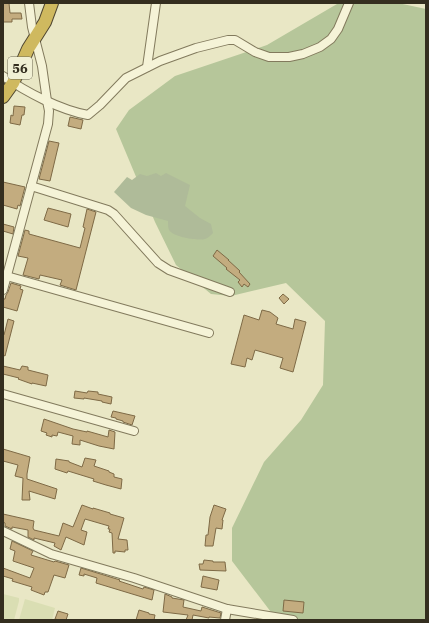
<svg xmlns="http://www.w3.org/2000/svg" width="429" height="623" font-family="'IBM Plex Serif',serif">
  <rect width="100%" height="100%" fill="#e9e7c5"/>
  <g fill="#dadeb3">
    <path d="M3 594 19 598V601L14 620H3Z"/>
    <path d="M25 599 55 608 52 620H19Z"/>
  </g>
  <path fill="#b6c69a" d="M346 3H398L426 9V620H277L232 561V528L264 462 301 420 323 385 325 321 286 283 231 296 211 294 176 265 155 222 116 129 129 110 175 76 267 45 337 4Z"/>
  <path fill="#afbb99" d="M156 173 161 176 166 173 190 185 185 206 200 218 211 224 213 233C211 235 208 238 205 239 198 241 173 237 169 230 168 228 168 224 168 221L146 215 131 208 114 192 127 177 132 180 140 174 147 176Z"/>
  <g fill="#c3ac7f" stroke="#7e6a46">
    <path d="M3 3H9L10 13H21L22 19H12V22H3Z"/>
    <path d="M14 106 25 107 24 115H22L20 125 10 123 11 115 13 116Z"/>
    <path d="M70 117 83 120 81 129 68 126Z"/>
    <path d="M49 141 59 143 50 181 39 179Z"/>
    <path d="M3 182 25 187 20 206 18 205 17 209 3 205Z"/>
    <path d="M48 208 71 214 68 227 44 220Z"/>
    <path d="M87 209 96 212 76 290 60 285 62 280 40 275 39 279 23 275 28 258 18 256 25 230 29 231V234L80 248 85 228 83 227Z"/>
    <path d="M3 224 14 227 13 234 3 231Z"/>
    <path d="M217 250 229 260H228L240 271 239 272 250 284 248 287 244 284 242 287 238 282 240 280 226 269 227 268 213 256Z"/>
    <path d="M11 283 21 286 20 289 23 290 17 311 3 307V299H5L6 295 8 292Z"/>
    <path d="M283 294 289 299 284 304 279 298Z"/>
    <path d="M262 310 270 312 278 318 276 324 293 329 295 319 306 322 293 372 280 368 283 358 255 350 252 360 247 358 245 367 231 364 244 315 259 320Z"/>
    <path d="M8 319 14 321 5 356 3 355V335H4Z"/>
    <path d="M3 366 20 370 22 366 28 367V370L48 375 46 386 32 383V384L18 379 19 378 3 374Z"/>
    <path d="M75 391 87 393 88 391 98 392V394L112 397 111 404 102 402V401L84 398V399L74 398Z"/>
    <path d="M113 411 135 416 132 425 123 422V421L116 419V418L111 417Z"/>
    <path d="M44 419 73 429 87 432V431L108 437 109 430 115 432 114 449 99 446 80 440V445L72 444 73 436 58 432 57 436 52 435V437L46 435 47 433 41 431Z"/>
    <path d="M3 449 30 457 27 474V479L57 489 55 499 29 491 30 500H22L23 478 15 476 18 465 3 461Z"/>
    <path d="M85 458 96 460 94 466 109 471V472L114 474V477L122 479 121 489 106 485 93 481 94 479 68 471 67 473 55 469 56 459 69 461V462L82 467Z"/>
    <path d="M82 505 93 509V508L110 513V514L124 518 118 539 127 540 128 550H125V552L115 551V553H113L112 533 109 532 110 529H108L109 526 85 519 81 530 87 532 84 545 66 537 61 550 54 546 55 543 34 538V540L28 537V530L12 527V529L5 526V523L3 522V514L34 521 33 528 34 530 59 536 63 523 73 527Z"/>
    <path d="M214 505 226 509 222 520H223L222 529 216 528 213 546H205L206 535H208L210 517Z"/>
    <path d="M12 541 33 551 31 555 54 562 55 561 69 565 65 578 54 575 48 592H45L44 595 31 590 32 587 12 581 13 579 3 576V568L30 578 34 568 13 561 15 551 10 549Z"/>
    <path d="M204 560 213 561V562H225L226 571 200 570 199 564H203Z"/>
    <path d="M81 568 120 580 119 581 143 589 144 587 154 590 152 600 96 583 97 578 84 574V576L79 575Z"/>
    <path d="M203 576 219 580 217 590 201 587Z"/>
    <path d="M165 594 172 597V598L184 600 183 607 201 611 202 607 221 613 220 618 209 617V618L193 615 192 620H186L188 615 163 612Z"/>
    <path d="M284 600 304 602 303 613 283 611Z"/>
    <path d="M139 610 149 613V614L155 615 154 620H136Z"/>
    <path d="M58 611 68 614 66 620H60L55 619Z"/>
  </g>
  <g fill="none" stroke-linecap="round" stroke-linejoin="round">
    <g stroke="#827a5d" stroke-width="10">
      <g id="minor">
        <path d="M147 67 156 3"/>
        <path d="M3 76C26 92 60 110 88 115L100 105 126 78 160 61 196 48 228 40H235L255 52 269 57H289L303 54 320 47 331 39 338 29 349 3"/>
        <path d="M31 186 108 210 114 214 158 263 169 270 230 292"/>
        <path d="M3 275 209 333"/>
        <path d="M3 290 48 124 49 111 47 101 42 66 32 27 29 3"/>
        <path d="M3 394 134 431"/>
        <path d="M3 531 51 554 134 578 227 609 293 620"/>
        <path d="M225 620 227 609"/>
      </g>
    </g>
    <g stroke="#504731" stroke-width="14">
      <path id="highway" d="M3 97 13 83 28 49 45 22 52 3"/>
    </g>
    <use href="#minor" stroke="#f5f3d7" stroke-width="8"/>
    <use href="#highway" stroke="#cfb95f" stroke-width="12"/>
  </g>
  <g text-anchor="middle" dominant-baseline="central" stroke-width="3" stroke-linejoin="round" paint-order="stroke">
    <rect fill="#f1f0d4" stroke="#6d6855" stroke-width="1" x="8" y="57" width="24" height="22" rx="3"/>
    <g font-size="13" font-weight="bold" fill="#342e1f">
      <text x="20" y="68">56</text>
    </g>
  </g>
  <rect width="429" height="623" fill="none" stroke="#342e1f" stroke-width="8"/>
</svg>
